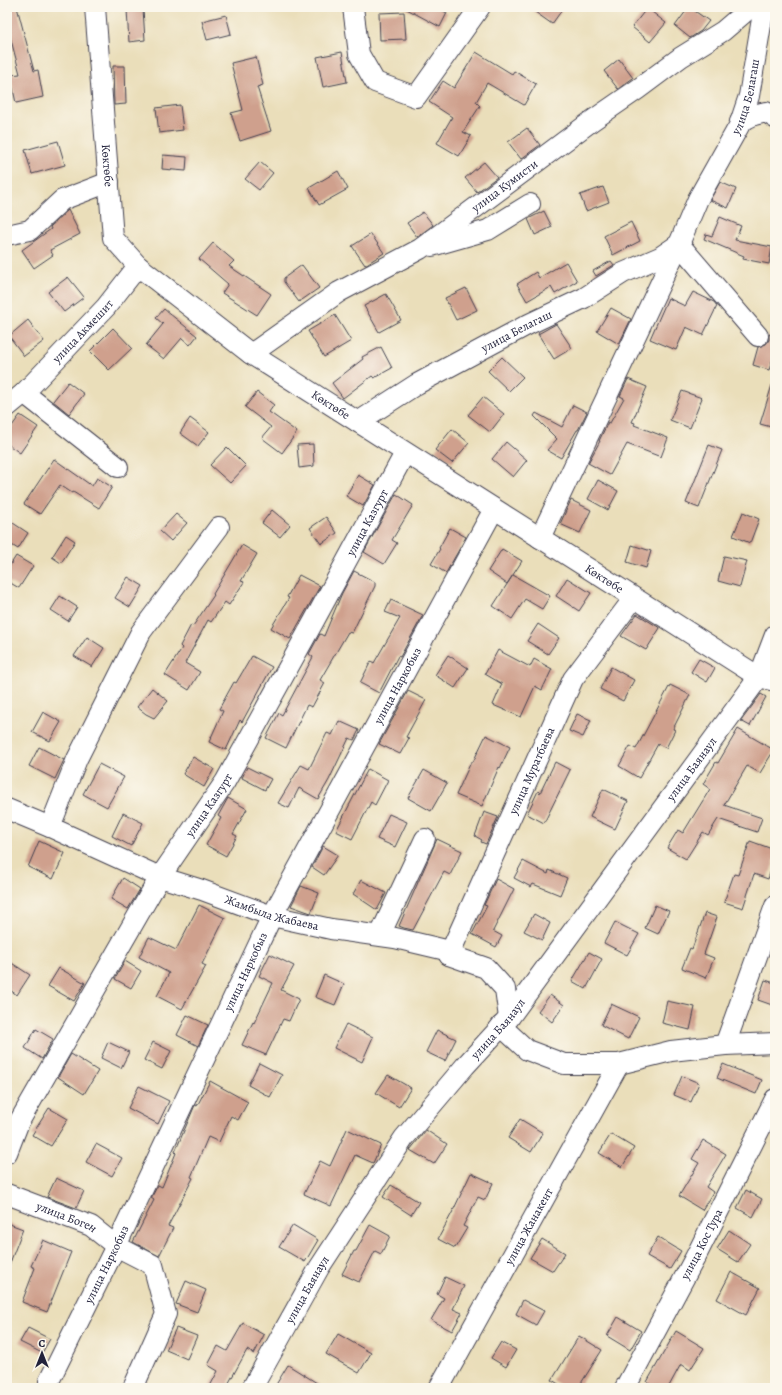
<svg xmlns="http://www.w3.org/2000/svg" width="782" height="1395" font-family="Alegreya,serif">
  <rect width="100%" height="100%" fill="#fbf7ec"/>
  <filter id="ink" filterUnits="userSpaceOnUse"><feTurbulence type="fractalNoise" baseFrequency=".025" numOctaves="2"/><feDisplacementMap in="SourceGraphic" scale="8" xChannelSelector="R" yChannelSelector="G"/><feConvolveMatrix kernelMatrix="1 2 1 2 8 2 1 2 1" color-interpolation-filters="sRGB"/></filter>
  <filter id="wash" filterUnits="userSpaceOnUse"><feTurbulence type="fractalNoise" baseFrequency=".012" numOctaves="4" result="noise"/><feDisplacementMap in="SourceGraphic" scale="16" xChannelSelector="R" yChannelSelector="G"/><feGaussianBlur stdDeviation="0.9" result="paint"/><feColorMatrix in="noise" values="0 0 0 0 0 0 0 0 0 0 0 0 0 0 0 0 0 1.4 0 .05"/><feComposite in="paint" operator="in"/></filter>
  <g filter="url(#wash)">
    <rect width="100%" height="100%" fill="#eadeba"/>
    <g id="blocks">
      <g fill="#cfa08d">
        <path d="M7 7H17L34 71 38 70 43 97 16 103 10 75 20 74 7 25Z"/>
        <path d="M403 7H436L447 13 440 27Z"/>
        <path d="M528 7H564L552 24Z"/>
        <path d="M689 7 709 21 701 31 690 38 675 26Z"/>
        <path d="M647 8 666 23 650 42 632 27Z"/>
        <path d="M143 9 145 40 129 42 127 10Z"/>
        <path d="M404 12 406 39 380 40 379 13Z"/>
        <path d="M226 15 231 34 207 40 202 21Z"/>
        <path d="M342 52 347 82 323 87 317 57Z"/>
        <path d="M476 52 512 74 514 71 536 84 524 105 487 83 476 102 480 106 463 132 471 136 459 156 437 143 452 117 429 102 443 81 454 88Z"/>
        <path d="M256 57 263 85 257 87 271 131 240 141 231 113 243 110 231 63Z"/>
        <path d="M619 59 633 78 618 89 604 71Z"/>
        <path d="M113 66H125L126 104 114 105Z"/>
        <path d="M180 105 183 130 159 133 156 108Z"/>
        <path d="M527 128 540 145 521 159 508 142Z"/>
        <path d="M58 141 65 165 32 174 25 150Z"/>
        <path d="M163 155 187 157 186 171 162 169Z"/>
        <path d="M260 162 273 173 259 190 245 179Z"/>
        <path d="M484 162 497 177 477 192 465 178Z"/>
        <path d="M338 171 348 189 319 205 309 188Z"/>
        <path d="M720 182 736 189 728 208 710 200Z"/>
        <path d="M603 187 609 202 586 211 580 195Z"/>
        <path d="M68 210 80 234 50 250 53 255 34 268 22 250 51 229 50 227Z"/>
        <path d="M544 211 552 227 535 235 528 219Z"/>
        <path d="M423 212 433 225 417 237 407 223Z"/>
        <path d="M720 217 741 226 735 240 772 247 769 264 743 259 744 256 704 239 706 234 712 236Z"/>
        <path d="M631 222 640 241 613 255 604 236Z"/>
        <path d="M371 234 384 253 365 265 352 246Z"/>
        <path d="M213 243 234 261 229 266 271 294 257 315 222 293 228 284 199 259Z"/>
        <path d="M611 261 614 265 596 276 593 271Z"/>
        <path d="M566 262 577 281 555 294 551 287 527 301 517 284 536 272 539 278Z"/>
        <path d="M302 265 319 288 299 302 284 282V278Z"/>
        <path d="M68 277 84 297 64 312 48 292Z"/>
        <path d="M466 288 477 310 456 320 445 298Z"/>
        <path d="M693 292 714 302 717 306 703 335 686 327 676 350 650 339 668 298 685 306Z"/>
        <path d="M386 294 401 320 379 332 364 306Z"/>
        <path d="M611 308 631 319 619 344 597 331Z"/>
        <path d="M164 309 197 336 190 345 182 338 164 359 146 345 163 324 156 318Z"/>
        <path d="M335 315 351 341 324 357 308 331Z"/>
        <path d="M28 320 44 341 24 356 9 336Z"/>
        <path d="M556 324 572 348 554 359 538 334Z"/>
        <path d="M113 328 132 348 109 370 90 351Z"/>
        <path d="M769 334 775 336V352L769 370 753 365 758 347 766 344 769 340Z"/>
        <path d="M381 347 392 368 374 378 372 376 343 398 332 383 363 359 362 357Z"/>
        <path d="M502 357 523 377 509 391 488 371Z"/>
        <path d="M628 379 647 387 632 422 635 423 634 425 668 438 661 457 627 444 610 475 588 463 600 441H599L608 422 610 423 624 398 620 396Z"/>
        <path d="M68 382 84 394 69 414 53 401Z"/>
        <path d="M772 385 775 386V428L760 424Z"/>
        <path d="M682 391 702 398 690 428 670 420Z"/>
        <path d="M257 392 274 405 269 412 297 432 282 453 262 438 271 427 245 407Z"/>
        <path d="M483 397 504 414 490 432 468 415Z"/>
        <path d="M573 405 587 412 578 430H577L561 458 547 450 557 439 534 416 536 413 562 427Z"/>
        <path d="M20 415 38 427 20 453 7 444V433Z"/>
        <path d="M190 418 209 432 198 446 180 433Z"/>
        <path d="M452 429 469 443 452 463 435 450Z"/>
        <path d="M506 442 527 460 513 477 492 459Z"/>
        <path d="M313 444 314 466 299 468 297 445Z"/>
        <path d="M709 445 722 450 699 508 686 503Z"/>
        <path d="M227 447 246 466 230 483 210 465Z"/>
        <path d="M54 459 92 486 97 478 112 487 99 508 73 492 72 493 60 485 40 514 24 504Z"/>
        <path d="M358 475 375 485 363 506 346 496Z"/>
        <path d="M598 480 618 491 608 510 588 499Z"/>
        <path d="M396 494 413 505 392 540 397 543 384 564 364 552Z"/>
        <path d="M571 500 591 510 580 533 560 524Z"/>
        <path d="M272 510 290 525 280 537 262 523Z"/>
        <path d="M743 512 759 519 750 543 733 536Z"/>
        <path d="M176 514 187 523 171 541 160 531Z"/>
        <path d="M326 517 337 533 321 544 310 528Z"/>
        <path d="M7 519 28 533 18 549 7 542Z"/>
        <path d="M450 528 466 537 446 573 431 564 440 549 439 548Z"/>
        <path d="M66 535 75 541 61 563 52 557Z"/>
        <path d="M242 545 257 554 241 581 244 582 229 605 225 602 211 622 208 620 185 663 200 672 189 690 165 675 182 648 180 646 191 625 193 626 214 595 213 594Z"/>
        <path d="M632 545 651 551 646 568 627 562Z"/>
        <path d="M502 549 522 561 507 584 488 571Z"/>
        <path d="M16 556 33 566 19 588 7 581V570Z"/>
        <path d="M724 556 747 561 740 587 718 581Z"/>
        <path d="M354 571 375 582V586L352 633 348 632 320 680 325 683 312 707 307 705 286 748 266 738 279 713 282 715 313 657 309 654 320 634 324 636 342 593Z"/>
        <path d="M299 575 320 586 290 639 271 628 289 598 287 597Z"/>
        <path d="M513 575 550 596 542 609 525 599 512 619 493 606Z"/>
        <path d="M128 577 143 586 130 607 115 598Z"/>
        <path d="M567 578 591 593 579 611 556 596Z"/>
        <path d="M60 596 77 607 68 621 51 610Z"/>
        <path d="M391 600 423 615 400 657 398 656 379 693 360 683 371 661 374 663 400 618 385 612Z"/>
        <path d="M637 614 660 628 646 650 621 636Z"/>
        <path d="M538 624 559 638 548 654 527 641Z"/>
        <path d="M87 637 104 648 92 667 74 656Z"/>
        <path d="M498 650 530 667 534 659 552 669 542 690 535 686 521 717 493 705 502 684 485 674Z"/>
        <path d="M448 655 468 668 455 688 435 675Z"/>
        <path d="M252 656 272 667 242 722 240 720 226 750 209 742 223 711 219 709 234 682 236 683Z"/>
        <path d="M699 659 715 668 707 682 691 672Z"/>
        <path d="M611 667 634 680 623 701 600 689Z"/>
        <path d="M670 685 690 695 673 729 675 730 666 748 658 744 639 778 619 766 630 746 636 749Z"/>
        <path d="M152 688 168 701 154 718 146 714 137 707Z"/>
        <path d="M408 691 426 700 406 737 409 738 400 754 379 744Z"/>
        <path d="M761 694 766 697 750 726 741 721Z"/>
        <path d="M43 712 61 722 50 741 32 732Z"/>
        <path d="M577 714 591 720 583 737 569 731Z"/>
        <path d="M339 721 359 730 354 740 349 738 329 780 318 799 299 788 289 808 278 803 301 765 309 769 327 733 332 735Z"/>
        <path d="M738 729 774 750 760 773 747 766 724 805 762 818 757 832 718 819 708 835 703 832 686 859 667 848 678 830 683 833 710 789 703 784 716 762 718 763Z"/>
        <path d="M486 735 510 747 500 768 499 767 482 806 456 795 471 762H473Z"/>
        <path d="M39 747 64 760 55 779 29 766Z"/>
        <path d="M193 757 214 769 204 787 183 774Z"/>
        <path d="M555 762 570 770 544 823 527 814 538 791 540 793Z"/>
        <path d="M99 764 124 777 107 807 83 794Z"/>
        <path d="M247 767 271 779 265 790 242 778Z"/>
        <path d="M368 769 388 780 375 805 371 802 352 839 336 831Z"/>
        <path d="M424 770 447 783 431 811 408 798Z"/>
        <path d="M603 789 628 801 615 829 590 817Z"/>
        <path d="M228 798 247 809 233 834 237 836 226 856 206 845 221 818 218 816Z"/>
        <path d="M484 812 498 817 486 844 481 842 482 840 475 836Z"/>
        <path d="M123 813 143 823 131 846 112 836Z"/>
        <path d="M389 814 407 822 395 847 377 839Z"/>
        <path d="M437 839 462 851 450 875 444 872 413 930 404 928 399 926Z"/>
        <path d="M39 841 65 853 53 879 28 867Z"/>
        <path d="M750 841 775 850V859L768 879 754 874 743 908 724 902 734 874 738 875Z"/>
        <path d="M323 846 338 855 324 875 312 867Z"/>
        <path d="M523 861 548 874 549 870 567 878 560 895 533 884 531 887 514 878Z"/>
        <path d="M123 878 140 889 128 909 111 899Z"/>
        <path d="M496 879 514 889 493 931 502 936 496 947 472 934 487 906 484 905Z"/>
        <path d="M361 880 386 893 377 910 353 894Z"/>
        <path d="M301 886 319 893 311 913 291 906Z"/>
        <path d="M199 905 225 918 202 964 206 966 182 1009 157 996 169 973 139 957 149 937 176 950Z"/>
        <path d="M655 905 669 911 658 934 645 928Z"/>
        <path d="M705 913 717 917 704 954 714 958 706 978 682 968 690 948 692 949Z"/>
        <path d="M534 914 550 923 542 940 524 931Z"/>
        <path d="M615 922 639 934 627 955 604 943Z"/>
        <path d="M589 952 602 959 586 989 572 981Z"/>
        <path d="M270 954 294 966 281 990 299 999 289 1021 283 1019 266 1055 242 1045 253 1022 254 1023 273 983 259 976Z"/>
        <path d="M7 960 30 975 17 995 7 988Z"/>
        <path d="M125 961 141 971 131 988 115 979Z"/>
        <path d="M59 968 85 983 74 1001 48 986Z"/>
        <path d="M324 975 344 984 335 1005 315 997Z"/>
        <path d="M765 980 775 983V1006L758 1000Z"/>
        <path d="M550 995 564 1005 552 1022 538 1011Z"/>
        <path d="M667 1001 695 1007 690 1030 662 1023Z"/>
        <path d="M611 1004 639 1017 628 1039 601 1025Z"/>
        <path d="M187 1015 208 1025 198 1046 177 1035Z"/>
        <path d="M346 1024 373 1037 362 1062 334 1048Z"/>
        <path d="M36 1029 53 1039 42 1059 25 1048Z"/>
        <path d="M437 1030 456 1039 445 1061 426 1052Z"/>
        <path d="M108 1042 129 1052 121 1068 101 1058Z"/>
        <path d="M153 1042 171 1051 162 1069 144 1060Z"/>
        <path d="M71 1054 98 1071 84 1094 58 1077Z"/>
        <path d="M259 1063 282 1075 270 1097 248 1085Z"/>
        <path d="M723 1064 762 1080 756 1094 717 1078Z"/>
        <path d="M388 1075 411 1088 399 1107 376 1093Z"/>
        <path d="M682 1076 699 1083 691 1102 674 1095Z"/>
        <path d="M210 1081 248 1102 238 1120 231 1116 219 1142 208 1137 191 1177 193 1178 168 1226 173 1228 159 1256 133 1242 154 1200 151 1198 158 1185 162 1187 176 1153 175 1152 195 1105 197 1106Z"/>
        <path d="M139 1086 169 1101 158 1124 128 1108Z"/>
        <path d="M49 1108 68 1119 51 1146 32 1135Z"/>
        <path d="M520 1119 543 1133 531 1152 508 1138Z"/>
        <path d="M347 1129 381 1145 373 1163 355 1155 331 1206 304 1194 320 1161 330 1166Z"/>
        <path d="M426 1130 447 1144 434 1164 410 1150Z"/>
        <path d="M611 1134 634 1148 622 1167 599 1153Z"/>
        <path d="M703 1140 726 1154 706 1187 713 1192 702 1210 679 1196 699 1163 692 1159Z"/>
        <path d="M96 1144 122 1158 112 1176 86 1162Z"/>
        <path d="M471 1173 493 1183 485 1200 478 1197 463 1226 467 1228 455 1248 438 1239 452 1213Z"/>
        <path d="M56 1178 84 1191 76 1208 47 1197Z"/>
        <path d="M391 1185 419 1202 411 1215 383 1197Z"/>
        <path d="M746 1190 762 1199 753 1217 737 1208Z"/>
        <path d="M7 1223 23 1229 8 1268H7Z"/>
        <path d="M293 1225 318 1240 305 1262 279 1247Z"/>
        <path d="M370 1225 390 1236 381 1254 375 1251 359 1282 342 1274 354 1251H356Z"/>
        <path d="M729 1230 750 1244 738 1262 717 1249Z"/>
        <path d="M658 1237 681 1251 670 1269 647 1256Z"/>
        <path d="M542 1239 565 1253 553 1271 530 1258Z"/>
        <path d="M43 1240 71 1252 47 1312 22 1302 35 1268 31 1266Z"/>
        <path d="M731 1272 760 1288 746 1315 717 1299Z"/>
        <path d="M445 1277 464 1286 453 1309 462 1313 452 1331 431 1320 444 1298 437 1294Z"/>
        <path d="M186 1281 206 1290 197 1312 176 1304Z"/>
        <path d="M523 1300 544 1311 536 1325 516 1314Z"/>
        <path d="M618 1317 641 1331 630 1350 607 1336Z"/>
        <path d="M243 1323 264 1335 254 1354 247 1350 226 1388H209L218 1371 208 1365 218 1346 227 1351Z"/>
        <path d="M28 1328 50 1339 42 1353 20 1342Z"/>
        <path d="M176 1328 197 1336 187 1359 166 1350Z"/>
        <path d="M676 1331 704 1348 690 1370 681 1364 668 1388H657L647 1382Z"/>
        <path d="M338 1334 371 1353 359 1373 326 1354Z"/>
        <path d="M579 1336 602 1350 578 1388H565L552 1380Z"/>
        <path d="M501 1342 516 1350 506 1367 491 1358Z"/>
        <path d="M288 1365 325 1388H274Z"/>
      </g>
    </g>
  </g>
  <g filter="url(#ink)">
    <use href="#blocks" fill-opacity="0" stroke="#403e4e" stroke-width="1"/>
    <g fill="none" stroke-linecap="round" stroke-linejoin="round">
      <g stroke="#403e4e" stroke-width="22">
        <g id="minor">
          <path id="s1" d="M95 7 113 238 138 266 251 354 759 677 775 681"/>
          <path d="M353 7 359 54 375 82 416 97 480 7"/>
          <path d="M740 122 754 115 766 112 775 118"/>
          <path d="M7 235 30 230 62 200 109 182"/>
          <path d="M432 246 488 230 530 204"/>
          <path id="s2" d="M251 354 339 292 420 249 593 120 638 89 681 57 723 31 751 7"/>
          <path d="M7 407 24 393"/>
          <path id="s3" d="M358 422 417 384 529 324 584 298 623 273 660 257 679 244 758 336"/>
          <path id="s4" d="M118 467 24 393 106 307 138 266"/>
          <path id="s5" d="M540 538 679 244 698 199 739 126 749 96 764 7"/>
          <path id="s6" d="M7 809 50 827 160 877 202 890 272 916 331 929 395 938 450 951 449 955 486 968 505 989 509 1018"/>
          <path d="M50 827 77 759 141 632 219 527"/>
          <path d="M380 935 425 839"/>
          <path id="s7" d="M449 955 573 679 634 598"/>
          <path d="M501 1026 527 1050 564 1064H619L671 1051 725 1045 775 1043"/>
          <path d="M725 1045 775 906"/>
          <path id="s8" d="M7 1153 19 1122 160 877 225 782 314 621 405 453"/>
          <path id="s9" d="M7 1194 91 1226 116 1246 153 1265 166 1314 133 1388"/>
          <path id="s10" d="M49 1381 116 1246 272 916 494 509"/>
          <path id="s11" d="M252 1388 319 1268 404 1138 465 1066 509 1018 759 677 775 635"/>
          <path id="s12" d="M439 1388 619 1064"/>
          <path id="s13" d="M625 1388 696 1256 775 1099"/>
        </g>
      </g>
      <use href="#minor" stroke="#fff" stroke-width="20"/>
    </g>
  </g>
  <g text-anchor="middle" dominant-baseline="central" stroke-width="3.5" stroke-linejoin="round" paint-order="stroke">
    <g font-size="12" fill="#22223b" stroke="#fbf7ec">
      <text stroke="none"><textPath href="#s5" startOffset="488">улица Белагаш</textPath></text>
      <text stroke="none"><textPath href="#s1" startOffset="159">Көктөбе</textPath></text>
      <text stroke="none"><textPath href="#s2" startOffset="305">улица Кумисти</textPath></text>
      <text stroke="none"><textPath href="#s4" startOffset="205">улица Акмешит</textPath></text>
      <text stroke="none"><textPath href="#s3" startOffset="183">улица Белагаш</textPath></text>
      <text stroke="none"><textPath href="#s1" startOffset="507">Көктөбе</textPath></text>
      <text stroke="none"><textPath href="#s8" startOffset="727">улица Казгурт</textPath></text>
      <text stroke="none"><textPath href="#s1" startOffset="831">Көктөбе</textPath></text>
      <text stroke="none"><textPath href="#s10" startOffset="778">улица Наркобыз</textPath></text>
      <text stroke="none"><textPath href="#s11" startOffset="761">улица Баянаул</textPath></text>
      <text stroke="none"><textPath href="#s7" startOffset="202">улица Муратбаева</textPath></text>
      <text stroke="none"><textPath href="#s8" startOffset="403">улица Казгурт</textPath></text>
      <text stroke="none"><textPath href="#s6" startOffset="285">Жамбыла Жабаева</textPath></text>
      <text stroke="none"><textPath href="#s10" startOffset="454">улица Наркобыз</textPath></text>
      <text stroke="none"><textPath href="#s11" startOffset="437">улица Баянаул</textPath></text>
      <text stroke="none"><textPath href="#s9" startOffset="64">улица Боген</textPath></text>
      <text stroke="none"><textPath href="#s12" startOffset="185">улица Жанакент</textPath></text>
      <text stroke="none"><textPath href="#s13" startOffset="163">улица Кос Тура</textPath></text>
      <text stroke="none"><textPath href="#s10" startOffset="130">улица Наркобыз</textPath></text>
      <text stroke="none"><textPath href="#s11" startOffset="113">улица Баянаул</textPath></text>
    </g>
  </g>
  <rect width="782" height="1395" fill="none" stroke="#fbf7ec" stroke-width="24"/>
  <g transform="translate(42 1353)" stroke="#fbf7ec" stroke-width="3" paint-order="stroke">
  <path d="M0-3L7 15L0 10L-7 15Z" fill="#22223b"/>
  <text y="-6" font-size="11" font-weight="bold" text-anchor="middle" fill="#22223b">С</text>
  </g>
</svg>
